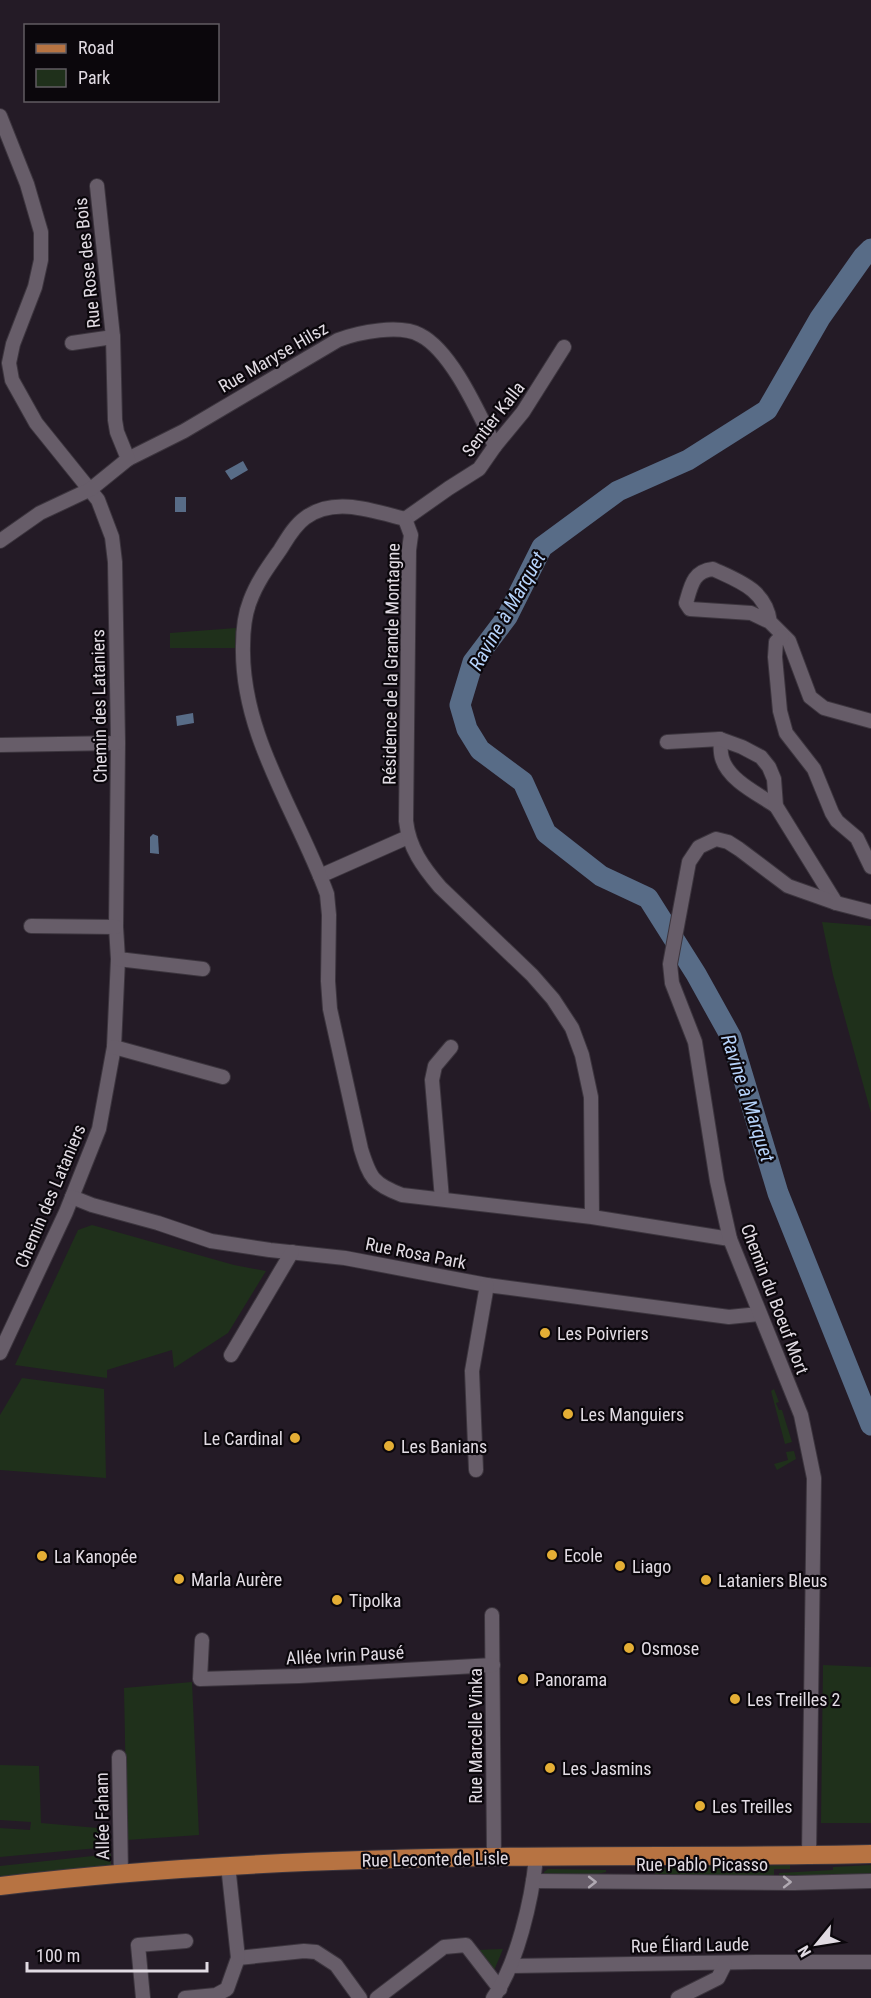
<svg xmlns="http://www.w3.org/2000/svg" width="871" height="1998" font-family="'Roboto Condensed',sans-serif">
  <rect width="100%" height="100%" fill="#241b26"/>
  <g fill="#1f301b">
    <path d="M236 628 235 648H170V633Z"/>
    <path d="M822 922 871 926V1113L833 975Z"/>
    <path d="M92 1225 234 1265 266 1271 228 1333 174 1368 172 1350 107 1370V1378L15 1365 78 1230Z"/>
    <path d="M22 1378 104 1389 106 1478 0 1470V1415Z"/>
    <path d="M774 1389 779 1402 776 1403 779 1410H782L792 1442 785 1444 771 1391Z"/>
    <path d="M794 1451 796 1459 777 1470 774 1464 788 1460 786 1452Z"/>
    <path d="M823 1665 871 1667V1823H821Z"/>
    <path d="M192 1682 199 1835 127 1840 124 1688Z"/>
    <path d="M0 1765 39 1766 41 1823 109 1829V1847L0 1857V1828L30 1830 31 1822 0 1820Z"/>
    <path d="M111 1854V1867L0 1877V1866Z"/>
    <path d="M790 1865V1869H774V1878L613 1879V1874H655L657 1868Z"/>
    <path d="M871 1865V1876L779 1879V1873L833 1870V1867Z"/>
    <path d="M548 1869 606 1870V1872L577 1879 544 1878V1872Z"/>
    <path d="M503 1949 493 1973 475 1950Z"/>
  </g>
  <g fill="#586c87">
    <path d="M243 461 248 470 231 480 225 471Z"/>
    <rect x="175" y="497" width="11" height="15"/>
    <path d="M193 713 194 723 177 726 176 716Z"/>
    <path d="M153 834 158 836 159 854 150 853V837Z"/>
  </g>
  <g fill="none" stroke-linecap="round" stroke-linejoin="round">
    <path stroke="#586c87" stroke-width="21" d="M871 249 863 257 820 318 767 410 688 460 618 491 542 547 507 617 473 662 460 705 467 729 480 750 523 782 546 833 601 876 648 898 696 974 731 1037 778 1193 871 1425"/>
    <g stroke="#3c353e" stroke-width="16">
      <g id="street">
        <path d="M0 116 27 184 41 232V260L35 287 13 344 9 363 12 380 36 423 98 500 112 537 115 562 118 743 116 927 118 959 114 1047 99 1129 66 1212 0 1353"/>
        <path d="M72 343 113 337"/>
        <path d="M128 459 184 431 338 340C359 332 400 324 420 335 452 351 479 414 495 446"/>
        <path d="M405 519 449 488 479 469 495 446 523 412 564 347"/>
        <path d="M0 541 40 513 91 489 128 459 117 432 115 420 113 337 97 186"/>
        <path d="M770 622C766 590 739 581 713 569 693 571 691 586 686 603L690 609 751 613 770 622 789 641 810 697 824 708 871 721"/>
        <path d="M782 636 776 642 775 657 780 711 786 733 814 769 832 813 837 821 857 838 871 867"/>
        <path d="M720 739C721 745 720 752 722 758 728 780 758 794 776 806"/>
        <path d="M667 742 720 739 742 747 761 757 769 767 774 779 776 806 836 903"/>
        <path d="M0 745 118 743"/>
        <path d="M320 876 408 837"/>
        <path d="M31 926 116 927"/>
        <path d="M118 959 203 969"/>
        <path d="M114 1047 223 1077"/>
        <path d="M72 1197 92 1205 158 1223 211 1241 270 1250 345 1258 487 1285 729 1317 759 1314"/>
        <path d="M442 1199 432 1080 435 1066 451 1047"/>
        <path d="M592 1217 591 1097 582 1055 572 1028 553 999 532 975 440 887C423 867 409 848 406 821L409 550 411 535 405 519C374 511 334 496 305 518 294 526 287 539 280 550 268 567 257 582 250 601 244 616 243 630 243 646 241 735 297 812 327 894L329 915 328 981 330 1009 361 1149C370 1178 373 1184 402 1195L592 1217 730 1239"/>
        <path d="M231 1355 292 1252"/>
        <path d="M476 1470 472 1371 487 1285"/>
        <path d="M492 1615 494 1857"/>
        <path d="M202 1640 200 1679 299 1676 493 1665"/>
        <path d="M119 1757 121 1875"/>
        <path d="M809 1856 814 1478 801 1415 730 1239 717 1181 695 1042 672 983 670 964 689 862 699 847 716 839 728 842 739 849 788 886 836 903 871 912"/>
        <path d="M533 1881 794 1883 871 1881"/>
        <path d="M238 1958 304 1951 316 1952 336 1965 360 1998"/>
        <path d="M511 1966 755 1962H871"/>
        <path d="M143 1998 138 1945 186 1941"/>
        <path d="M185 1998 216 1995 227 1989 238 1958 228 1865"/>
        <path d="M377 1998 444 1947 466 1945 500 1989"/>
        <path d="M493 1998C517 1965 532 1899 536 1858"/>
        <path d="M678 1998 718 1978 725 1964"/>
      </g>
    </g>
    <g stroke="#3c353e" stroke-width="20">
      <path id="primary" d="M0 1886C164 1866 329 1859 494 1857 620 1855 745 1857 871 1854"/>
    </g>
    <use href="#street" stroke="#675d69" stroke-width="14"/>
    <use href="#primary" stroke="#b77342" stroke-width="18"/>
  </g>
  <defs><path id="oneway-chevron" d="M-2-3.5L2.5 0L-2 3.5" fill="none" stroke-width="1.6" stroke-linecap="round" stroke-linejoin="round" transform="scale(1.5)"/></defs>
  <g stroke="#b0a9b2">
    <use href="#oneway-chevron" transform="translate(592 1882)"/>
    <use href="#oneway-chevron" transform="translate(787 1882)"/>
  </g>
  <g fill="#e4ae35" stroke="#0b070c" stroke-width="2">
    <circle cx="545" cy="1333" r="6"/>
    <circle cx="568" cy="1414" r="6"/>
    <circle cx="295" cy="1438" r="6"/>
    <circle cx="389" cy="1446" r="6"/>
    <circle cx="552" cy="1555" r="6"/>
    <circle cx="42" cy="1556" r="6"/>
    <circle cx="620" cy="1566" r="6"/>
    <circle cx="179" cy="1579" r="6"/>
    <circle cx="706" cy="1580" r="6"/>
    <circle cx="337" cy="1600" r="6"/>
    <circle cx="629" cy="1648" r="6"/>
    <circle cx="523" cy="1679" r="6"/>
    <circle cx="735" cy="1699" r="6"/>
    <circle cx="550" cy="1768" r="6"/>
    <circle cx="700" cy="1806" r="6"/>
  </g>
  <g text-anchor="middle" dominant-baseline="central" stroke-width="4.5" stroke-linejoin="round" paint-order="stroke">
    <g font-size="18" fill="#e1dbe3" stroke="#0b070c">
      <text transform="translate(87 263) rotate(-96)">Rue Rose des Bois</text>
      <text transform="translate(273 357) rotate(-30)">Rue Maryse Hilsz</text>
      <text transform="translate(493 419) rotate(-52)">Sentier Kalla</text>
      <text transform="translate(391 664) rotate(-89)">Résidence de la Grande Montagne</text>
      <text transform="translate(99 706) rotate(-91)">Chemin des Lataniers</text>
      <text transform="translate(50 1196) rotate(-67)">Chemin des Lataniers</text>
      <text transform="translate(416 1253) rotate(11)">Rue Rosa Park</text>
      <text transform="translate(775 1299) rotate(69)">Chemin du Boeuf Mort</text>
      <text transform="translate(345 1655) rotate(-3)">Allée Ivrin Pausé</text>
      <text transform="translate(475 1736) rotate(-90)">Rue Marcelle Vinka</text>
      <text transform="translate(102 1816) rotate(-91)">Allée Faham</text>
      <text transform="translate(435 1859) rotate(-1)">Rue Leconte de Lisle</text>
      <text x="702" y="1864">Rue Pablo Picasso</text>
      <text transform="translate(690 1945) rotate(-1)">Rue Éliard Laude</text>
    </g>
    <g font-size="18" fill="#e1dbe3" stroke="#0b070c" text-anchor="start">
      <text x="557" y="1333">Les Poivriers</text>
      <text x="580" y="1414">Les Manguiers</text>
      <text x="283" y="1438" text-anchor="end">Le Cardinal</text>
      <text x="401" y="1446">Les Banians</text>
      <text x="564" y="1555">Ecole</text>
      <text x="54" y="1556">La Kanopée</text>
      <text x="632" y="1566">Liago</text>
      <text x="191" y="1579">Marla Aurère</text>
      <text x="718" y="1580">Lataniers Bleus</text>
      <text x="349" y="1600">Tipolka</text>
      <text x="641" y="1648">Osmose</text>
      <text x="535" y="1679">Panorama</text>
      <text x="747" y="1699">Les Treilles 2</text>
      <text x="562" y="1768">Les Jasmins</text>
      <text x="712" y="1806">Les Treilles</text>
    </g>
    <g font-size="20" font-style="italic" fill="#b6d3fb" stroke="#0b070c">
      <text transform="translate(507 611) rotate(-60)">Ravine à Marquet</text>
      <text transform="translate(748 1098) rotate(72)">Ravine à Marquet</text>
    </g>
  </g>
  <rect x="24" y="24" width="195" height="78" fill="#0b070c" stroke="#615c62" stroke-width="1.5"/>
  <rect x="36" y="44" width="30" height="9" fill="#b77342" stroke="#615c62" stroke-width="1.5"/>
  <text x="78" y="54" font-size="18" fill="#e1dbe3">Road</text>
  <rect x="36" y="69" width="30" height="18" fill="#1f301b" stroke="#615c62" stroke-width="1.5"/>
  <text x="78" y="84" font-size="18" fill="#e1dbe3">Park</text>
  <g transform="translate(817 1944) rotate(240)" stroke="#0b070c" stroke-width="4.5" paint-order="stroke">
  <path d="M0-4.5L10 22L0 15L-10 22Z" fill="#e1dbe3"/>
  <text y="-9" font-size="16" font-weight="bold" text-anchor="middle" fill="#e1dbe3">N</text>
  </g>
  <path d="M27 1962v9h180v-9" fill="none" stroke="#e1dbe3" stroke-width="3"/>
  <text x="36" y="1962" font-size="18" fill="#e1dbe3" stroke="#0b070c" stroke-width="4.5" paint-order="stroke">100 m</text>
</svg>
